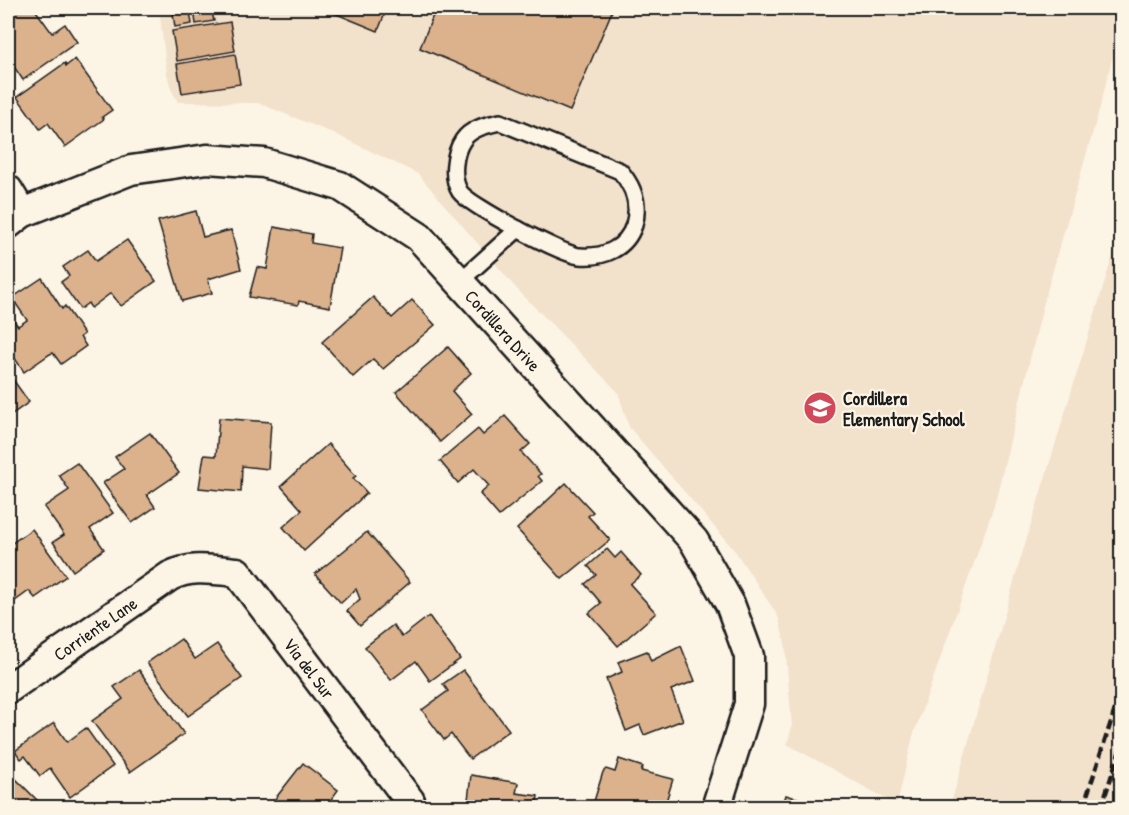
<svg xmlns="http://www.w3.org/2000/svg" width="1129" height="815" font-family="'Patrick Hand',sans-serif">
  <rect width="100%" height="100%" fill="#fcf5e5"/>
  <filter id="ink" filterUnits="userSpaceOnUse"><feTurbulence type="fractalNoise" baseFrequency=".0167" numOctaves="2"/><feDisplacementMap in="SourceGraphic" scale="12" xChannelSelector="R" yChannelSelector="G"/><feConvolveMatrix kernelMatrix="1 2 1 2 8 2 1 2 1" color-interpolation-filters="sRGB"/></filter>
  <g filter="url(#ink)">
    <g fill="#f2e1cb">
      <path d="M159 8H1121L1120 27 1100 107 1045 298 994 506 913 736 897 805 787 744 792 727 785 643 778 616 735 551 629 427 618 392 516 288 418 174 335 134 258 103 178 102 171 89 167 74Z"/>
      <path d="M1121 228V807H950L1019 564Z"/>
    </g>
    <g fill="#dcb28d" stroke="#1c1c1c" stroke-width="1.5">
      <path d="M8 8H34L52 33 65 24 77 42 23 80 8 58Z"/>
      <path d="M168 8H195L169 12Z"/>
      <path d="M211 8 214 21 196 24 194 10Z"/>
      <path d="M322 8H387L378 31Z"/>
      <path d="M436 8H604L612 11 570 111 420 48Z"/>
      <path d="M190 12 192 24 175 27 173 14Z"/>
      <path d="M230 22 235 51 177 61 172 31Z"/>
      <path d="M235 54 240 84 182 93 177 64Z"/>
      <path d="M75 59 112 110 102 117 104 119 65 147 48 123 40 129 17 97 65 63 66 66Z"/>
      <path d="M196 211 203 237 231 230 241 269 208 279 212 293 182 301 158 221Z"/>
      <path d="M274 227 312 234 311 243 340 248 330 307 299 301 298 305 249 297 257 267 267 269Z"/>
      <path d="M127 240 156 281 121 306 111 293 91 308 88 303 80 309 61 282 69 276 63 267 88 250 96 261Z"/>
      <path d="M42 278 62 309 65 306 84 334 80 337 86 346 61 364 53 353 50 354 24 372 8 348V313L18 326 27 320 12 298Z"/>
      <path d="M373 297 392 318 412 300 435 325 383 369 373 359 353 377 322 342Z"/>
      <path d="M448 347 471 373 452 391 472 414 440 442 396 392Z"/>
      <path d="M9 374 29 402 8 417V375Z"/>
      <path d="M505 416 530 444 521 452 541 474 538 476 542 481 499 516 480 494 489 486 474 469 458 483 440 461 478 429 483 435Z"/>
      <path d="M219 418 271 422 268 469 242 466 241 492 199 488 204 455 216 456Z"/>
      <path d="M150 433 179 473 147 495 155 507 132 523 103 483 124 469 115 457Z"/>
      <path d="M328 444 356 476 353 478 367 493 304 551 283 527 302 510 281 486Z"/>
      <path d="M77 463 113 513 90 529 104 549 73 571 53 542 64 535 44 507 69 490 59 475Z"/>
      <path d="M566 483 593 512 588 516 610 540 562 579 517 529Z"/>
      <path d="M32 529 66 576 35 598 29 591 8 606V546Z"/>
      <path d="M367 532 410 582 360 626 347 611 360 599 356 589 341 603 315 574Z"/>
      <path d="M607 549 615 558 621 552 641 575 630 584 656 613 618 646 589 613 601 603 585 584 596 575 588 566Z"/>
      <path d="M429 616 460 659 430 681 416 661 391 680 365 647 393 625 402 637Z"/>
      <path d="M181 639 195 659 217 644 242 678 188 716 147 663Z"/>
      <path d="M681 646 695 681 671 690 683 720 644 735 640 725 626 731 606 679 622 672 618 662 647 651 651 661Z"/>
      <path d="M139 670 184 734 130 772 92 721 123 699 114 687Z"/>
      <path d="M463 670 509 730 470 759 451 734 444 740 422 710 448 691 443 684Z"/>
      <path d="M54 723 67 742 86 728 113 766 70 797 50 768 40 776 25 756 21 759 15 751Z"/>
      <path d="M619 759 643 767 641 771 673 779 664 808H592L603 772 606 769 615 772Z"/>
      <path d="M303 763 338 790 325 808H275L271 804Z"/>
      <path d="M8 769 10 773 45 808H8Z"/>
      <path d="M471 775 518 783 516 793 538 796 536 808H467Z"/>
      <path d="M786 795 817 804 816 808H782Z"/>
    </g>
    <g fill="none" stroke-linecap="round" stroke-linejoin="round">
      <g stroke="#1c1c1c" stroke-width="20">
        <g id="lane">
          <path d="M500 122 620 171C634 187 640 204 634 225 626 249 603 258 580 256 563 255 470 206 460 192 451 178 454 153 463 140 471 128 487 125 500 122Z"/>
          <path d="M459 282 518 229"/>
        </g>
      </g>
      <g stroke="#1c1c1c" stroke-width="33">
        <g id="street">
          <path d="M8 190 22 213"/>
          <path id="s1" d="M8 224 22 213 131 170 207 159 264 163 340 186 419 237 694 541 730 604 749 656V704L716 808"/>
          <path id="s2" d="M8 689 170 576C192 565 214 570 237 572L410 801 409 808"/>
        </g>
      </g>
      <use href="#lane" stroke="#fcf5e5" stroke-width="15"/>
      <use href="#street" stroke="#fcf5e5" stroke-width="28"/>
      <g stroke="#1c1c1c" stroke-width="4.5" stroke-dasharray="9 4.5" stroke-linecap="butt">
        <path d="M1083 808 1122 688"/>
        <path d="M1101 808 1122 744"/>
      </g>
    </g>
  </g>
  <defs>
    <g id="school-disc" transform="scale(1.725)"><circle r="9.5" fill="#d1495b" stroke="#fcf5e5"/><path d="M0-5L7-2L0 1L-7-2ZM-4 1L0 2.5L4 1V4Q0 6-4 4Z" fill="#fff"/></g>
  </defs>
  <g fill-rule="evenodd">
    <use href="#school-disc" x="820" y="408"/>
  </g>
  <g text-anchor="middle" dominant-baseline="central" stroke-width="4.5" stroke-linejoin="round" paint-order="stroke">
    <g font-size="18" fill="#1c1c1c" stroke="#fcf5e5">
      <text stroke="none"><textPath href="#s1" startOffset="568">Cordillera Drive</textPath></text>
      <text stroke="none"><textPath href="#s2" startOffset="106">Corriente Lane</textPath></text>
      <text stroke="none"><textPath href="#s2" startOffset="386">Via del Sur</textPath></text>
    </g>
    <g font-size="18" font-weight="bold" fill="#1c1c1c" stroke="#fcf5e5" text-anchor="start">
      <text x="843" y="398">Cordillera<tspan x="843" dy="21">Elementary School</tspan></text>
    </g>
  </g>
  <rect width="1129" height="815" fill="none" stroke="#fcf5e5" stroke-width="30"/>
  <rect x="15" y="15" width="1099" height="785" fill="none" stroke="#1c1c1c" stroke-width="2" filter="url(#ink)"/>
</svg>
